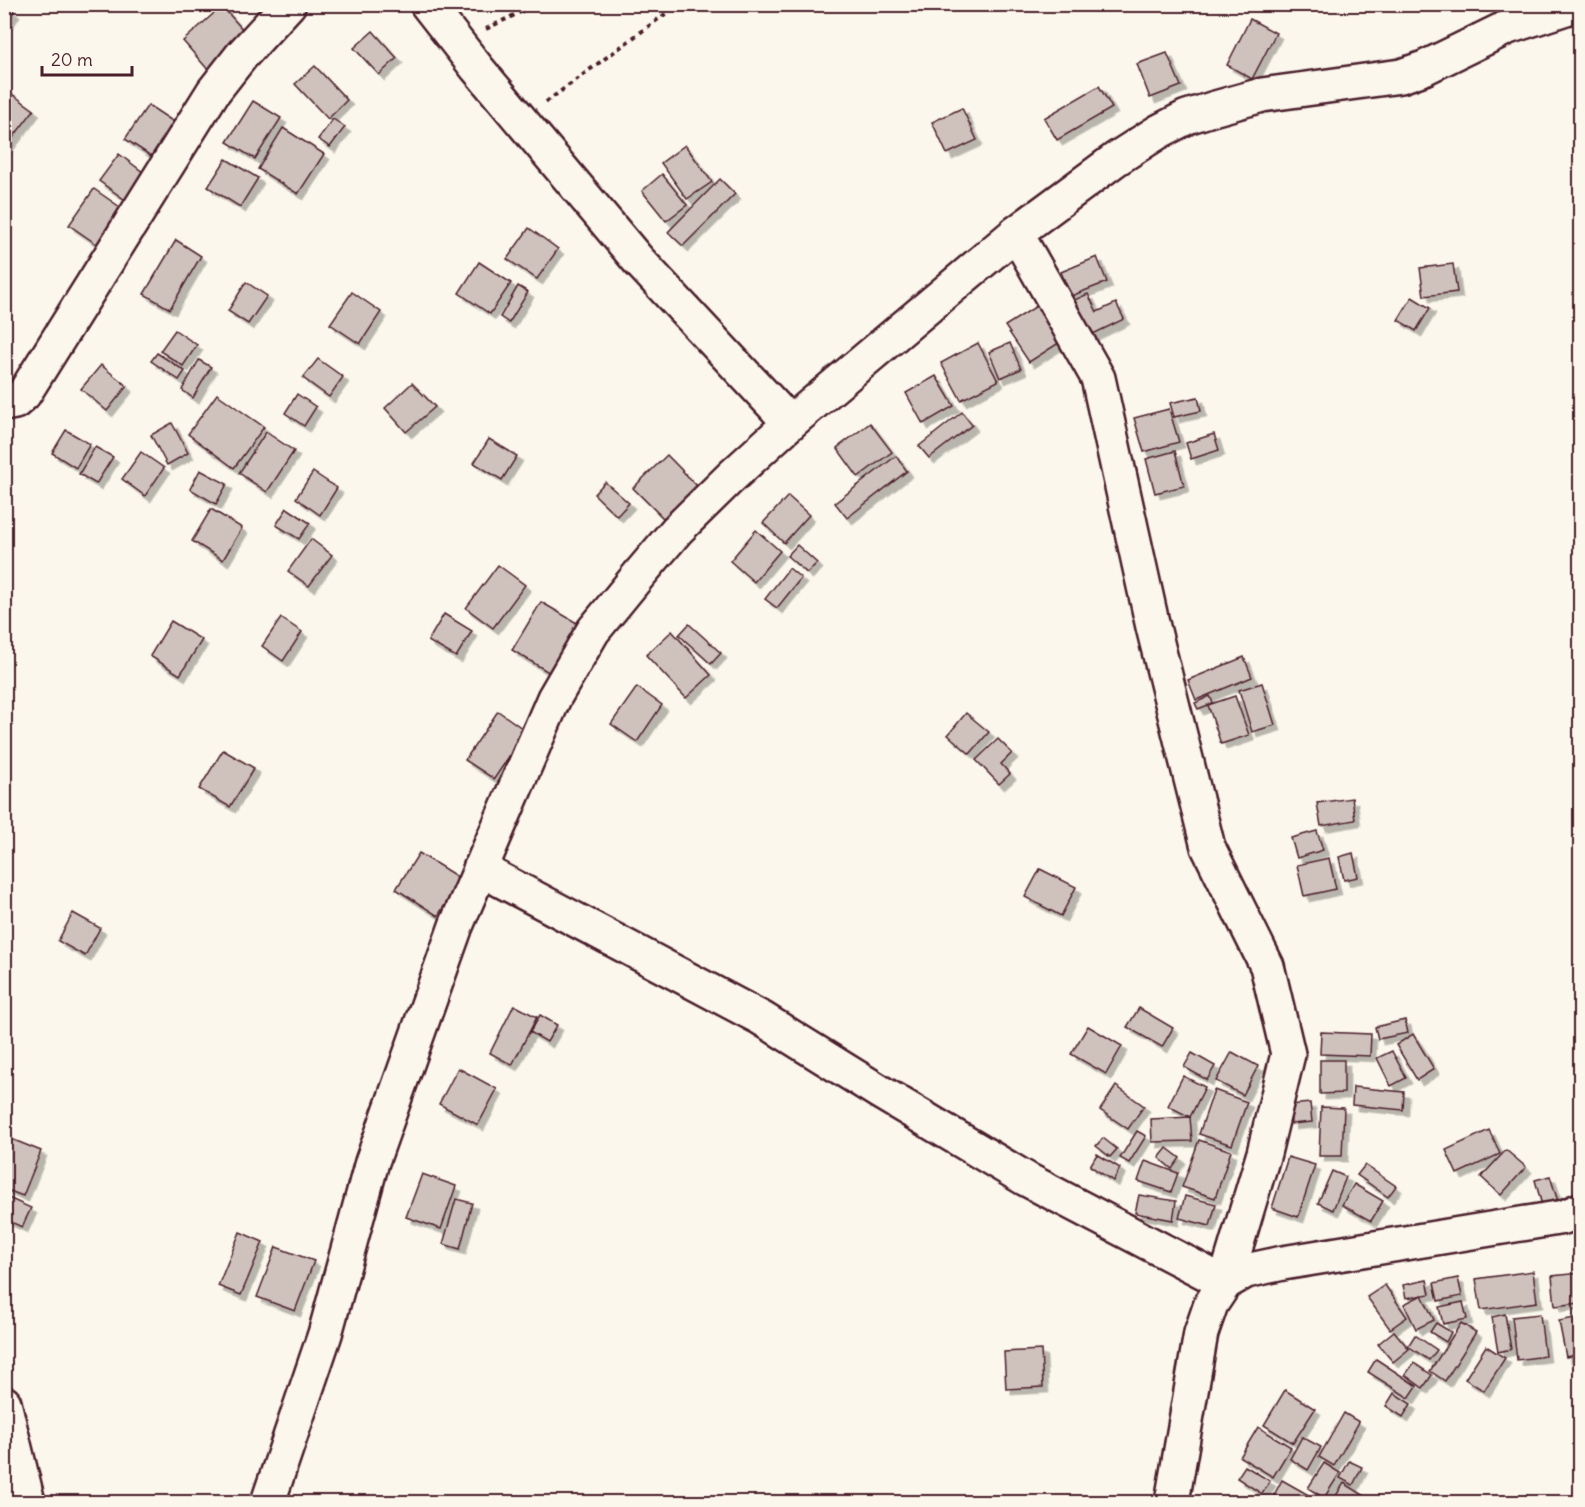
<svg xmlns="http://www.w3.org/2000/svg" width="1585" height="1507" font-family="Delius,sans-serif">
  <defs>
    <filter id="shadow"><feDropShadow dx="5.5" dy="5.5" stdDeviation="0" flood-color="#0004"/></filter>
  </defs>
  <rect width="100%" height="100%" fill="#fbf7ec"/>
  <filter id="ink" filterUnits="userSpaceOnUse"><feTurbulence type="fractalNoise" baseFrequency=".0167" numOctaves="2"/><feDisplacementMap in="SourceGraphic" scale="12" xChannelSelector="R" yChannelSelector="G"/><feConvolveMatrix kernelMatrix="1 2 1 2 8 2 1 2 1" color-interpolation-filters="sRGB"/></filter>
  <g filter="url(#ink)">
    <g fill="#cfc2bc" stroke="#4a1f2b" stroke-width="1.5" filter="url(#shadow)">
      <path d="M4 6 14 11 4 27Z"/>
      <path d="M222 6 250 38 210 72 183 41Z"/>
      <path d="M1250 19 1276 33 1252 79 1227 65Z"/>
      <path d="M373 31 397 58 379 75 354 48Z"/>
      <path d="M1167 53 1181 86 1150 98 1137 64Z"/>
      <path d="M315 66 347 100 328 119 295 84Z"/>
      <path d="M1099 86 1112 108 1057 140 1044 118Z"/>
      <path d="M4 88 34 110 5 148 4 147Z"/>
      <path d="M253 101 281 118 255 159 227 142Z"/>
      <path d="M148 105 174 122 151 156 125 139Z"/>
      <path d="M962 108 977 140 947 154 932 122Z"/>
      <path d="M333 119 345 127 330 147 318 139Z"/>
      <path d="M283 128 324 154 298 194 258 169Z"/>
      <path d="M685 145 712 182 687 199 661 163Z"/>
      <path d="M119 154 148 176 128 202 99 181Z"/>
      <path d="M226 159 258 178 240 207 208 187Z"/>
      <path d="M662 174 687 205 666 221 642 191Z"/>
      <path d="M720 179 735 194 683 246 668 232Z"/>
      <path d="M94 189 130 214 105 250 69 225Z"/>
      <path d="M529 228 558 249 537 279 507 259Z"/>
      <path d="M176 240 201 256 170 309 144 294Z"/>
      <path d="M1097 257 1107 282 1071 296 1061 272Z"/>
      <path d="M479 262 511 283 490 314 459 293Z"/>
      <path d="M1453 264 1457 292 1424 296 1420 268Z"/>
      <path d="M246 282 267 296 248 324 228 311Z"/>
      <path d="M518 286 528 292 509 323 500 317Z"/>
      <path d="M352 292 381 312 360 344 330 324Z"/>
      <path d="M1088 294 1097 312 1116 303 1124 319 1089 336 1072 301Z"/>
      <path d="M1412 297 1430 308 1416 331 1398 320Z"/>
      <path d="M1038 305 1062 341 1029 362 1005 326Z"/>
      <path d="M175 330 197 345 183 366 160 351Z"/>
      <path d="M978 343 998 381 961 400 941 363Z"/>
      <path d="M1010 343 1021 369 1000 378 989 352Z"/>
      <path d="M157 353 185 371 179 380 151 361Z"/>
      <path d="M318 359 343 377 329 397 303 378Z"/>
      <path d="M199 360 211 367 193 398 182 390Z"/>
      <path d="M101 365 127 386 107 411 81 389Z"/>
      <path d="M936 376 954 406 923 424 906 393Z"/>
      <path d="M412 383 435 407 406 432 385 408Z"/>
      <path d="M217 394 264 427 234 468 188 434Z"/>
      <path d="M297 394 316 407 304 426 285 413Z"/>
      <path d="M1198 397 1201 411 1174 417 1170 403Z"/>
      <path d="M1169 409 1179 442 1144 452 1134 418Z"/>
      <path d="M962 412 972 425 929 458 919 446Z"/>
      <path d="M172 423 188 453 167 465 151 435Z"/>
      <path d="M870 423 892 452 858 477 837 448Z"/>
      <path d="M66 430 90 444 76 468 52 453Z"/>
      <path d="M266 432 294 451 267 492 239 473Z"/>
      <path d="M1214 434 1219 450 1191 459 1186 443Z"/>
      <path d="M489 439 517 456 502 480 474 463Z"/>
      <path d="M95 447 113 457 96 484 79 474Z"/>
      <path d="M1175 451 1184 486 1155 493 1146 459Z"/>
      <path d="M141 452 164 468 145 496 122 479Z"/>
      <path d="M667 455 701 490 668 523 633 488Z"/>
      <path d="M896 456 907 471 847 518 835 503Z"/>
      <path d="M200 470 227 484 216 504 190 489Z"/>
      <path d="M313 472 337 488 320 515 296 498Z"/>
      <path d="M605 482 629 503 617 516 594 494Z"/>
      <path d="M788 496 809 515 784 543 763 523Z"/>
      <path d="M287 508 310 523 299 539 276 525Z"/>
      <path d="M211 509 242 528 223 560 192 541Z"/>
      <path d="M756 530 780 551 754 582 730 561Z"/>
      <path d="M311 539 332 555 309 586 288 571Z"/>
      <path d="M797 545 817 563 807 573 787 556Z"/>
      <path d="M498 565 525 585 493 628 466 608Z"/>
      <path d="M789 568 801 578 777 608 765 599Z"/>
      <path d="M541 602 589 630 560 679 512 650Z"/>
      <path d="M444 614 472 631 456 657 428 641Z"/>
      <path d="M281 618 302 632 283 661 262 646Z"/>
      <path d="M171 621 202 640 180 675 150 656Z"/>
      <path d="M689 624 721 653 711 664 679 635Z"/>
      <path d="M672 631 711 675 686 698 646 655Z"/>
      <path d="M1244 657 1252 677 1196 700 1188 680Z"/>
      <path d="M1262 683 1275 725 1252 732 1239 690Z"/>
      <path d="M637 687 662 705 637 742 611 724Z"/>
      <path d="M1210 696 1213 703 1198 709 1195 703Z"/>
      <path d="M1235 696 1249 735 1221 744 1208 705Z"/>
      <path d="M498 711 526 731 494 779 465 760Z"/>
      <path d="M966 713 989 732 970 754 948 735Z"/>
      <path d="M998 739 1012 753 1001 764 1010 774 999 784 976 760Z"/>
      <path d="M223 750 254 768 230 807 199 789Z"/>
      <path d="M1352 798 1355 820 1321 826 1317 803Z"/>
      <path d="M1317 831 1323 850 1297 858 1291 838Z"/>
      <path d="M419 853 461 879 438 916 396 889Z"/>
      <path d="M1353 853 1358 877 1344 880 1339 857Z"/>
      <path d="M1329 858 1336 889 1304 896 1297 865Z"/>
      <path d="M1040 869 1076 887 1061 916 1025 897Z"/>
      <path d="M73 913 100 928 85 956 58 941Z"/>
      <path d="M514 1005 537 1017 512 1065 490 1053Z"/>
      <path d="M1139 1008 1173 1028 1162 1047 1127 1027Z"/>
      <path d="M540 1015 557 1025 547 1042 530 1032Z"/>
      <path d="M1405 1020 1408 1033 1378 1039 1375 1027Z"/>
      <path d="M1088 1026 1122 1046 1106 1074 1071 1054Z"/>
      <path d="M1321 1032 1371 1034 1370 1056 1320 1054Z"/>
      <path d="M1413 1034 1434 1069 1417 1080 1396 1045Z"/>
      <path d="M1392 1051 1406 1078 1391 1086 1377 1058Z"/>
      <path d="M1232 1052 1258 1066 1243 1095 1216 1081Z"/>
      <path d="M1192 1053 1215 1066 1207 1080 1184 1067Z"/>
      <path d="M1320 1060H1344V1093L1320 1094Z"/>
      <path d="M458 1068 497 1089 478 1125 439 1104Z"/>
      <path d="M1183 1076 1205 1087 1190 1117 1168 1106Z"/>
      <path d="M1116 1086 1144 1106 1128 1129 1100 1110Z"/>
      <path d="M1353 1087 1404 1092 1403 1110 1352 1105Z"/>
      <path d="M1214 1090 1247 1102 1232 1145 1199 1134Z"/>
      <path d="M1310 1103 1312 1122 1291 1124 1290 1105Z"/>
      <path d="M1321 1107 1344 1108 1342 1156H1319Z"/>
      <path d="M1190 1117 1192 1141 1152 1142 1151 1119Z"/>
      <path d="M1489 1130 1500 1154 1457 1174 1446 1150Z"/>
      <path d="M1137 1131 1146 1136 1129 1163 1120 1158Z"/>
      <path d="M4 1136 41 1151 23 1196 4 1189Z"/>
      <path d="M1103 1138 1117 1149 1110 1157 1096 1146Z"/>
      <path d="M1199 1140 1231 1151 1215 1198 1182 1187Z"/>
      <path d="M1167 1148 1180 1158 1172 1169 1159 1158Z"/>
      <path d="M1506 1150 1526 1167 1501 1195 1481 1177Z"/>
      <path d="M1097 1154 1120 1168 1113 1181 1090 1166Z"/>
      <path d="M1288 1157 1315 1165 1298 1217 1272 1208Z"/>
      <path d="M1145 1161 1178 1173 1171 1192 1138 1181Z"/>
      <path d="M1365 1165 1396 1186 1388 1197 1357 1175Z"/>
      <path d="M1332 1171 1346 1177 1333 1210 1318 1203Z"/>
      <path d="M422 1174 456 1186 441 1229 406 1217Z"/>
      <path d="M1550 1176 1559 1205 1543 1209 1535 1180Z"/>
      <path d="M1354 1184 1383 1201 1371 1221 1342 1205Z"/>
      <path d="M1139 1195 1176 1201 1173 1220 1135 1213Z"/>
      <path d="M4 1196 31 1208 22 1227 4 1219Z"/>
      <path d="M1185 1196 1216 1204 1210 1226 1179 1218Z"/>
      <path d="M456 1199 472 1203 460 1249 443 1244Z"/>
      <path d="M240 1232 263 1242 241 1295 218 1286Z"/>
      <path d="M276 1247 314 1261 295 1311 257 1297Z"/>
      <path d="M1533 1271 1537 1302 1481 1310 1476 1279Z"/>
      <path d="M1580 1273V1303L1555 1306 1552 1276Z"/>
      <path d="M1458 1278 1462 1296 1438 1301 1434 1283Z"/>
      <path d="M1427 1280 1430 1294 1406 1298 1403 1285Z"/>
      <path d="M1385 1285 1407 1317 1390 1329 1367 1297Z"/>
      <path d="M1422 1295 1434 1320 1416 1329 1404 1304Z"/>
      <path d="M1463 1302 1467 1319 1443 1324 1439 1307Z"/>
      <path d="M1505 1314 1511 1349 1498 1352 1492 1317Z"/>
      <path d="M1540 1314 1545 1356 1517 1360 1512 1317Z"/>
      <path d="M1580 1317V1354L1566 1357 1559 1321Z"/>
      <path d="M1436 1323 1451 1332 1446 1342 1430 1332Z"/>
      <path d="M1461 1323 1476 1332 1445 1381 1430 1371Z"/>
      <path d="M1394 1331 1409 1349 1393 1362 1378 1344Z"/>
      <path d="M1415 1335 1437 1350 1429 1360 1408 1346Z"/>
      <path d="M1486 1346 1505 1358 1484 1391 1465 1379Z"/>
      <path d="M1041 1350 1043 1387 1006 1389 1004 1352Z"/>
      <path d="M1376 1359 1417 1386 1409 1398 1368 1372Z"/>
      <path d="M1414 1363 1432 1375 1423 1388 1405 1375Z"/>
      <path d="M1285 1390 1315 1409 1293 1443 1264 1425Z"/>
      <path d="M1394 1393 1411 1404 1403 1417 1386 1406Z"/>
      <path d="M1344 1413 1359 1422 1334 1466 1319 1457Z"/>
      <path d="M1258 1427 1291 1447 1273 1477 1240 1457Z"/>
      <path d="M1302 1437 1321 1447 1308 1470 1290 1459Z"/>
      <path d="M1349 1461 1362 1467 1353 1485 1340 1478Z"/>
      <path d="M1324 1463 1340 1473 1324 1498 1308 1488Z"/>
      <path d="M1245 1466 1270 1481 1262 1494 1237 1478Z"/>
      <path d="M1282 1480 1321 1502H1284L1273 1497Z"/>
      <path d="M1344 1483 1373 1501 1372 1502H1332Z"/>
    </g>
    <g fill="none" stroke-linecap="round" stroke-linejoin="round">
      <g stroke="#4a1f2b" stroke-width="38">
        <g id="minor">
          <path d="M427 4 477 68 638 260 790 423"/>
          <path d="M4 404 15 402 24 394 213 92 242 55 289 4"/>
          <path d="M480 869 761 1018 880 1092 1026 1179 1225 1283 1264 1153 1288 1054 1267 966 1208 847 1153 627 1098 378 1016 233"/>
          <path d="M4 1403 28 1502"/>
          <path d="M268 1502 325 1334 372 1162 456 926 554 698 593 631 638 576 677 530 731 477 790 423 1016 233 1116 159 1158 132 1187 117 1212 109 1262 95 1401 76 1424 68 1508 27 1578 4"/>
          <path d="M1172 1502 1201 1333 1211 1304 1225 1283 1246 1271 1283 1263 1564 1217 1580 1210"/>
        </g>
      </g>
      <g stroke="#4a1f2b" stroke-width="4" stroke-dasharray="4.5 4.5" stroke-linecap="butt">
        <path d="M486 29 537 4"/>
        <path d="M546 102 668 12 662 4"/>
      </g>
      <use href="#minor" stroke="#fbf7ec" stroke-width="33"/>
    </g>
  </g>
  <rect width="1585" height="1507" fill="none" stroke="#fbf7ec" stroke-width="24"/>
  <rect x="12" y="12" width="1561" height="1483" fill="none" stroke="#4a1f2b" stroke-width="2" filter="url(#ink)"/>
  <path d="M42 66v9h90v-9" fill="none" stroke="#4a1f2b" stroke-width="3"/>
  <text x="51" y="66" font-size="18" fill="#4a1f2b" stroke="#fbf7ec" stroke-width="4.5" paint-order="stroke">20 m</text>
</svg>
